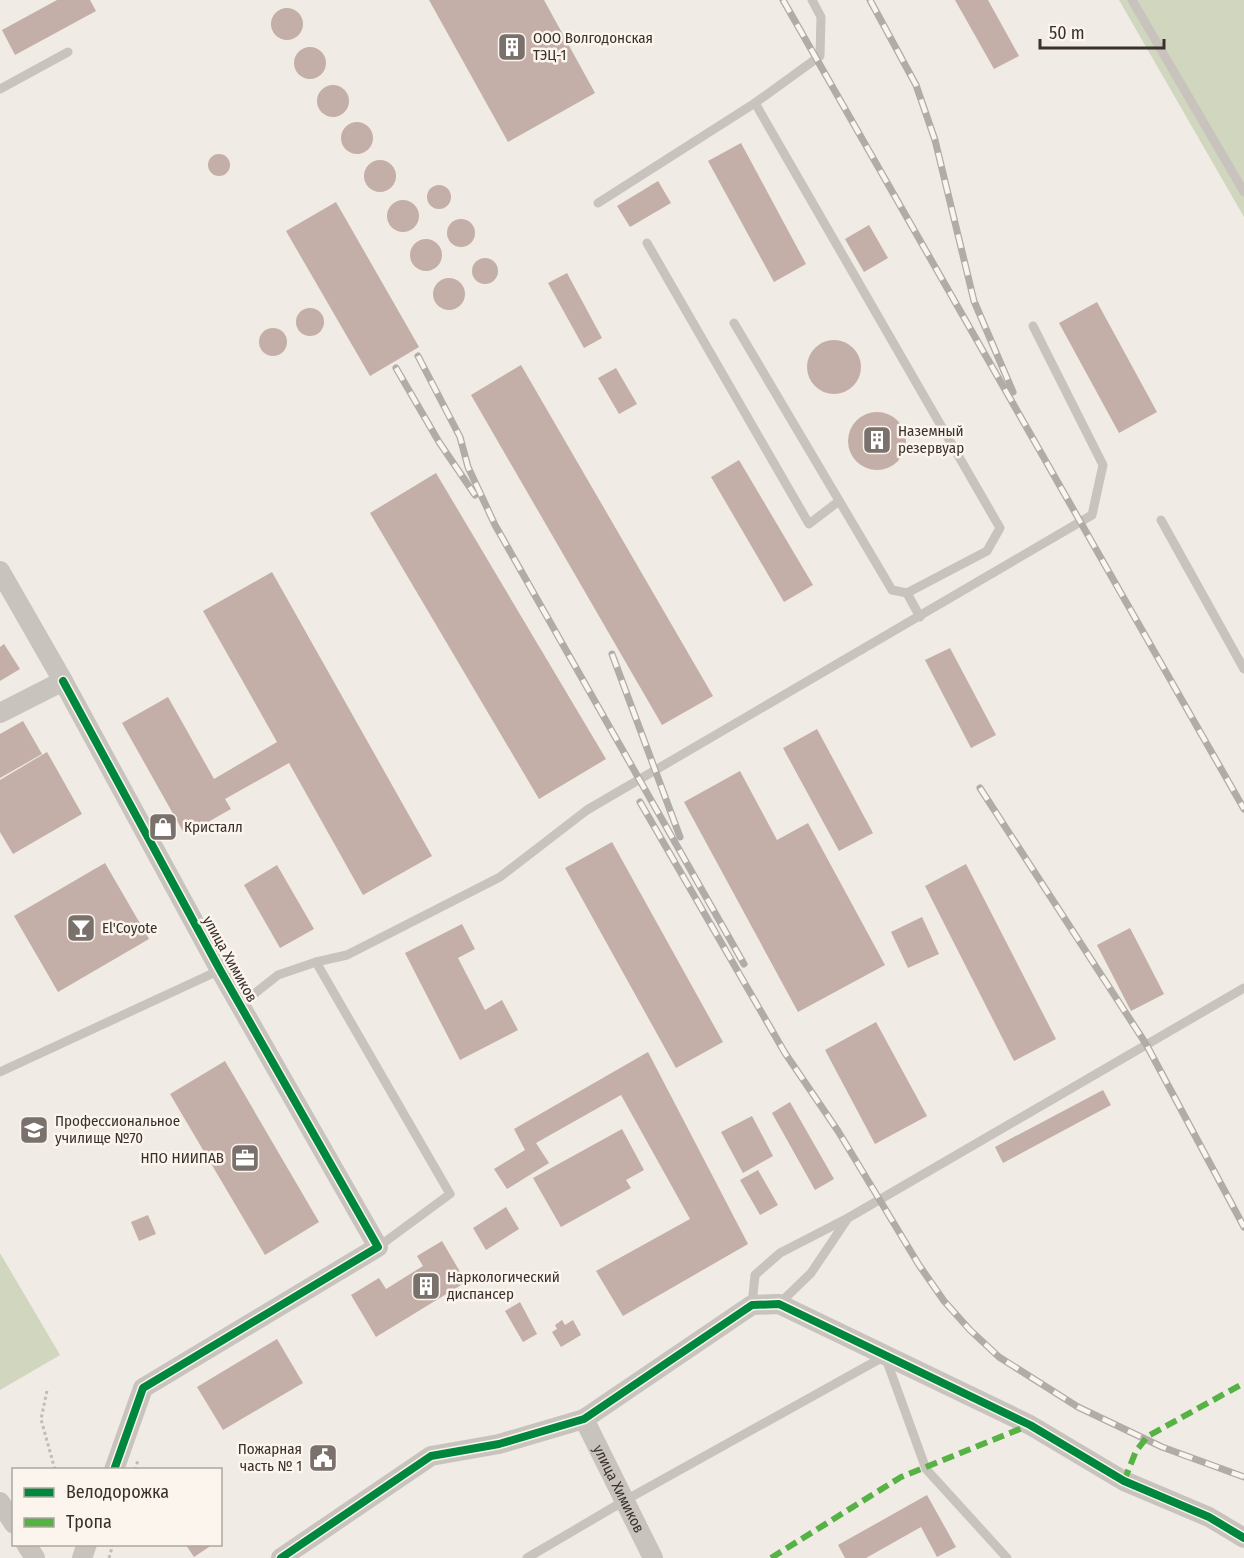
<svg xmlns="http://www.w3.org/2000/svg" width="1244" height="1558" font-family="'Fira Sans Condensed',sans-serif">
  <rect width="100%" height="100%" fill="#f0ebe5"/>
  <g fill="#d1d6bf">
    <path d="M1119 0H1244V217Z"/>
    <path d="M0 1253 60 1355 0 1390Z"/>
  </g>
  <g fill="#c3afa7">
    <path d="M57 0H90L96 11 15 55 2 30Z"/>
    <path d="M429 0H544L595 93 508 142Z"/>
    <path d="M955 0H988L1019 56 994 69Z"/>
    <circle cx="287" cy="24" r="16"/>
    <circle cx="310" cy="63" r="16"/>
    <circle cx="333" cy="101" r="16"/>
    <circle cx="357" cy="138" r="16"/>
    <path d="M741 143 806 264 774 282 708 161Z"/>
    <circle cx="219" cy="165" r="11"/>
    <circle cx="380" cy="176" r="16"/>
    <path d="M658 181 671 203 630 227 617 206Z"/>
    <circle cx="439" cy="197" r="12"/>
    <circle cx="403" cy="216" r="16"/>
    <path d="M336 202 419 347 370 376 286 231Z"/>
    <circle cx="461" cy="233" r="14"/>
    <path d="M869 225 888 258 864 272 845 239Z"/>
    <circle cx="426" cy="255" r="16"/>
    <circle cx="485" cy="271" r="13"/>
    <path d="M567 273 602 338 584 348 548 283Z"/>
    <circle cx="449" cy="294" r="16"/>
    <path d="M1097 302 1157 412 1119 433 1059 323Z"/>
    <circle cx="310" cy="322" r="14"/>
    <circle cx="273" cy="342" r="14"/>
    <circle cx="834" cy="367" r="27"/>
    <path d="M521 365 713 696 662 725 471 395Z"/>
    <path d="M616 368 637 404 619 414 598 378Z"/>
    <circle cx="877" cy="441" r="29"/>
    <path d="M739 460 813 585 784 602 711 477Z"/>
    <path d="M436 473 606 759 539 799 370 513Z"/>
    <path d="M272 572 432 856 363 895 289 763 225 799 231 809 185 835 122 723 168 697 214 779 277 742 203 611Z"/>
    <path d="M4 644 20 669 0 681V647Z"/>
    <path d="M950 648 996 735 971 748 925 660Z"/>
    <path d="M23 721 42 754 0 778V734Z"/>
    <path d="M817 729 873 833 839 851 783 748Z"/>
    <path d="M47 752 82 814 13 854 0 832V780Z"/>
    <path d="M740 771 777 840 808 823 885 965 798 1012 684 802Z"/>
    <path d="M612 842 723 1042 676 1068 565 868Z"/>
    <path d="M105 863 149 939 58 992 14 916Z"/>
    <path d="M966 864 1056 1039 1014 1061 925 886Z"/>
    <path d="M277 865 314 929 280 948 244 885Z"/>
    <path d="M922 917 939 954 908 968 891 932Z"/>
    <path d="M462 924 475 949 458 958 485 1010 502 1000 518 1030 460 1060 405 953Z"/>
    <path d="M1130 928 1164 994 1131 1011 1097 945Z"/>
    <path d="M876 1022 927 1116 875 1144 825 1050Z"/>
    <path d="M648 1052 748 1244 623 1316 596 1271 690 1219 621 1095 536 1143 549 1163 507 1189 494 1169 525 1150 514 1129Z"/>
    <path d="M225 1061 319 1222 265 1255 170 1094Z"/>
    <path d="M1103 1090 1111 1105 1003 1163 995 1147Z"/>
    <path d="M790 1102 834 1179 815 1190 772 1113Z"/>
    <path d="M752 1116 773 1156 743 1173 721 1132Z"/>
    <path d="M622 1129 644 1170 626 1180 631 1188 561 1227 533 1178Z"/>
    <path d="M758 1170 778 1205 760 1215 740 1180Z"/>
    <path d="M506 1207 519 1229 486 1250 473 1228Z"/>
    <path d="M148 1215 156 1234 139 1241 131 1222Z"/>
    <path d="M442 1241 466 1282 376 1337 351 1295 379 1278 386 1289 423 1266 417 1256Z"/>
    <path d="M520 1302 537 1334 523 1342 505 1311Z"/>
    <path d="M562 1320 565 1325 573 1320 581 1335 561 1347 552 1332 557 1329 555 1325Z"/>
    <path d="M277 1339 303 1383 223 1430 197 1387Z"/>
    <path d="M927 1495 956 1547 937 1557 921 1527 866 1558H845L838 1545Z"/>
    <path d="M186 1545H212L194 1557Z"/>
  </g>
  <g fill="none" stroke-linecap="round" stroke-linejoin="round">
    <g stroke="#c2bbb6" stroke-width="3" stroke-dasharray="3 3" stroke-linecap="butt">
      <path d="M47 1391 41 1419 55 1470"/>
      <path d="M135 1470 138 1460"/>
      <path d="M109 1558 113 1544"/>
    </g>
    <g stroke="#c9c3be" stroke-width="9">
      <path d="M1132 0 1244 192"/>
      <path d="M0 89 68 52"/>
      <path d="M598 203 755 103 820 56 821 17 812 0"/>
      <path d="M647 243 809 524 839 501"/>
      <path d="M734 323 892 590 907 593 987 551 1000 528 755 103"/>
      <path d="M1161 520 1244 669"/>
      <path d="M907 593 920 617"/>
      <path d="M316 962 347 955 500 877 587 810 1092 515 1103 465 1033 326"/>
      <path d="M240 1005 278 975 316 962 450 1194 378 1247"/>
      <path d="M0 1072 220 970"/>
      <path d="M779 1304 811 1273 848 1218 1244 988"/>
      <path d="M752 1305 755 1275 780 1253 846 1219"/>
      <path d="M527 1558 624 1501 885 1356 926 1469 1007 1558"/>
    </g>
    <g stroke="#c9c3be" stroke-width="20">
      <path d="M0 571 63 681 0 713"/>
      <path d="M63 681 220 970 378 1247 143 1388 114 1470"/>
      <path id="s1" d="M584 1419 653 1558"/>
      <path d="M0 1502 14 1524"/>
      <path d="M26 1544 35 1558"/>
      <path d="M82 1558 87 1544"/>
      <path d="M281 1558 431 1456 499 1444 584 1419 752 1305 779 1304 1030 1425 1124 1481 1209 1517 1244 1538"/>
    </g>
    <g stroke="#b1aca8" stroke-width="7">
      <g id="rail">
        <path d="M783 0 1244 809"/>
        <path d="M870 0 916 85 935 140 974 301 1013 392"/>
        <path d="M418 356 460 437 468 467 495 525 744 964"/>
        <path d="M396 368 439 442 475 495"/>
        <path d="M612 654 680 837"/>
        <path d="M980 788 1146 1044 1244 1227"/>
        <path d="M640 802 785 1053 838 1131 919 1265 944 1301 970 1330 999 1357 1078 1407 1162 1447 1244 1477"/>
      </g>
    </g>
    <use href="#rail" stroke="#fbf5ee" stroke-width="4.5" stroke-dasharray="14" stroke-linecap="butt"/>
    <g stroke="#57b246" stroke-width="6" stroke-dasharray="12 6" stroke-linecap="butt">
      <path d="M1124 1481 1136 1451 1148 1436 1244 1383"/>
      <path d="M771 1558 901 1477 1030 1425"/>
    </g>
    <g stroke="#fbf5ee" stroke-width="11">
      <g id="cycleway">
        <path d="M63 681 220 970 378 1247 143 1388 114 1470"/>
        <path d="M281 1558 431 1456 499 1444 584 1419 752 1305 779 1304 1030 1425 1124 1481 1209 1517 1244 1538"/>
      </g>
    </g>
    <use href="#cycleway" stroke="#00873e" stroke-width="8"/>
  </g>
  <defs>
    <g id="building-square" transform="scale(1.5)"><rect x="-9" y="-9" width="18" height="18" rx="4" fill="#7a716c" stroke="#fbf5ee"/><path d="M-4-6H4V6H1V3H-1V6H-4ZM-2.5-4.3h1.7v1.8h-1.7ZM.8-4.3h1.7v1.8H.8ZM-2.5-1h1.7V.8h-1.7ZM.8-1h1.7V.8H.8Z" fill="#fff"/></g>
    <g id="shop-square" transform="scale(1.5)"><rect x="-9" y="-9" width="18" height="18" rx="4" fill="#7a716c" stroke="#fbf5ee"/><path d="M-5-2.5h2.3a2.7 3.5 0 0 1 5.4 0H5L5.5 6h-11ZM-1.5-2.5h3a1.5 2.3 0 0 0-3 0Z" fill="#fff"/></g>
    <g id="bar-square" transform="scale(1.5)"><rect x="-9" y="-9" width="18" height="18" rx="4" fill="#7a716c" stroke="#fbf5ee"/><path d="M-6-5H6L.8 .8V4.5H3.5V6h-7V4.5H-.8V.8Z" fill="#fff"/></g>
    <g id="university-square" transform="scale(1.5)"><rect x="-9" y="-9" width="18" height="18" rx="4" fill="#7a716c" stroke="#fbf5ee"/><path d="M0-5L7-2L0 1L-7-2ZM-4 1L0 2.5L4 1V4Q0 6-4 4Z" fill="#fff"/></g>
    <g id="office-square" transform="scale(1.5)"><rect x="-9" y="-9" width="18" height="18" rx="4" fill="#7a716c" stroke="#fbf5ee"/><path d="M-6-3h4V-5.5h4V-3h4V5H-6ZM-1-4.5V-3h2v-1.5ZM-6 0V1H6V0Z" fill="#fff"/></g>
    <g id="civic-square" transform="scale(1.5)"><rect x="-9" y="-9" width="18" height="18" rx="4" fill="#7a716c" stroke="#fbf5ee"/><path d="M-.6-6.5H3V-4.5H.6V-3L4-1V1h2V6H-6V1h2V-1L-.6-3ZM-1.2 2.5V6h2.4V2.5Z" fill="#fff"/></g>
  </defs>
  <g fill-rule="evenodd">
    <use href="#building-square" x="512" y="47"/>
    <use href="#building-square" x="877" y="440"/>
    <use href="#shop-square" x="163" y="827"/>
    <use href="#bar-square" x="81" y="928"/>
    <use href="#university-square" x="34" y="1130"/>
    <use href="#office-square" x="245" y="1158"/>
    <use href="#building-square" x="426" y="1286"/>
    <use href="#civic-square" x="323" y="1458"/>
  </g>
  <g text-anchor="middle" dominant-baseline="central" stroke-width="5" stroke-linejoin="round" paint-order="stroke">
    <g font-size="15" fill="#3b302b" stroke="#fbf5ee" text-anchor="start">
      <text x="533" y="38">ООО Волгодонская<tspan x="533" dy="17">ТЭЦ-1</tspan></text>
      <text x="898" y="431">Наземный<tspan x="898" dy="17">резервуар</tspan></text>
      <text x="184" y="827">Кристалл</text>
      <text x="102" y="928">El'Coyote</text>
      <text x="55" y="1121">Профессиональное<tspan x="55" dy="17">училище №70</tspan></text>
      <text x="224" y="1158" text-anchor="end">НПО НИИПАВ</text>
      <text x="447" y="1277">Наркологический<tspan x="447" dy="17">диспансер</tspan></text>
      <text x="302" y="1449" text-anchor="end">Пожарная<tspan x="302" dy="17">часть № 1</tspan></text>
    </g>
    <g font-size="15" fill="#3b302b" stroke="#fbf5ee">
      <text transform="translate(230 959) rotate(61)">улица Химиков</text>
      <text stroke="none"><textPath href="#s1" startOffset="78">улица Химиков</textPath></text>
    </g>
  </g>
  <rect x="12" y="1468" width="210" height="78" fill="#fbf5ee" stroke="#aea6a0" stroke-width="1.5"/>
  <rect x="24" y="1488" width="30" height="9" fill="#00873e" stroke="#aea6a0" stroke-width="1.5"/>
  <text x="66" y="1498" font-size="18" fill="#3b302b">Велодорожка</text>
  <rect x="24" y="1518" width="30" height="9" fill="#57b246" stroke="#aea6a0" stroke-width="1.5"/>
  <text x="66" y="1528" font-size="18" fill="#3b302b">Тропа</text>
  <path d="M1040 39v9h124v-9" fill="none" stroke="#3b302b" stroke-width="3"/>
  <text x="1049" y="39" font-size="18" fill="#3b302b" stroke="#fbf5ee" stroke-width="4.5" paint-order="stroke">50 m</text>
</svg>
